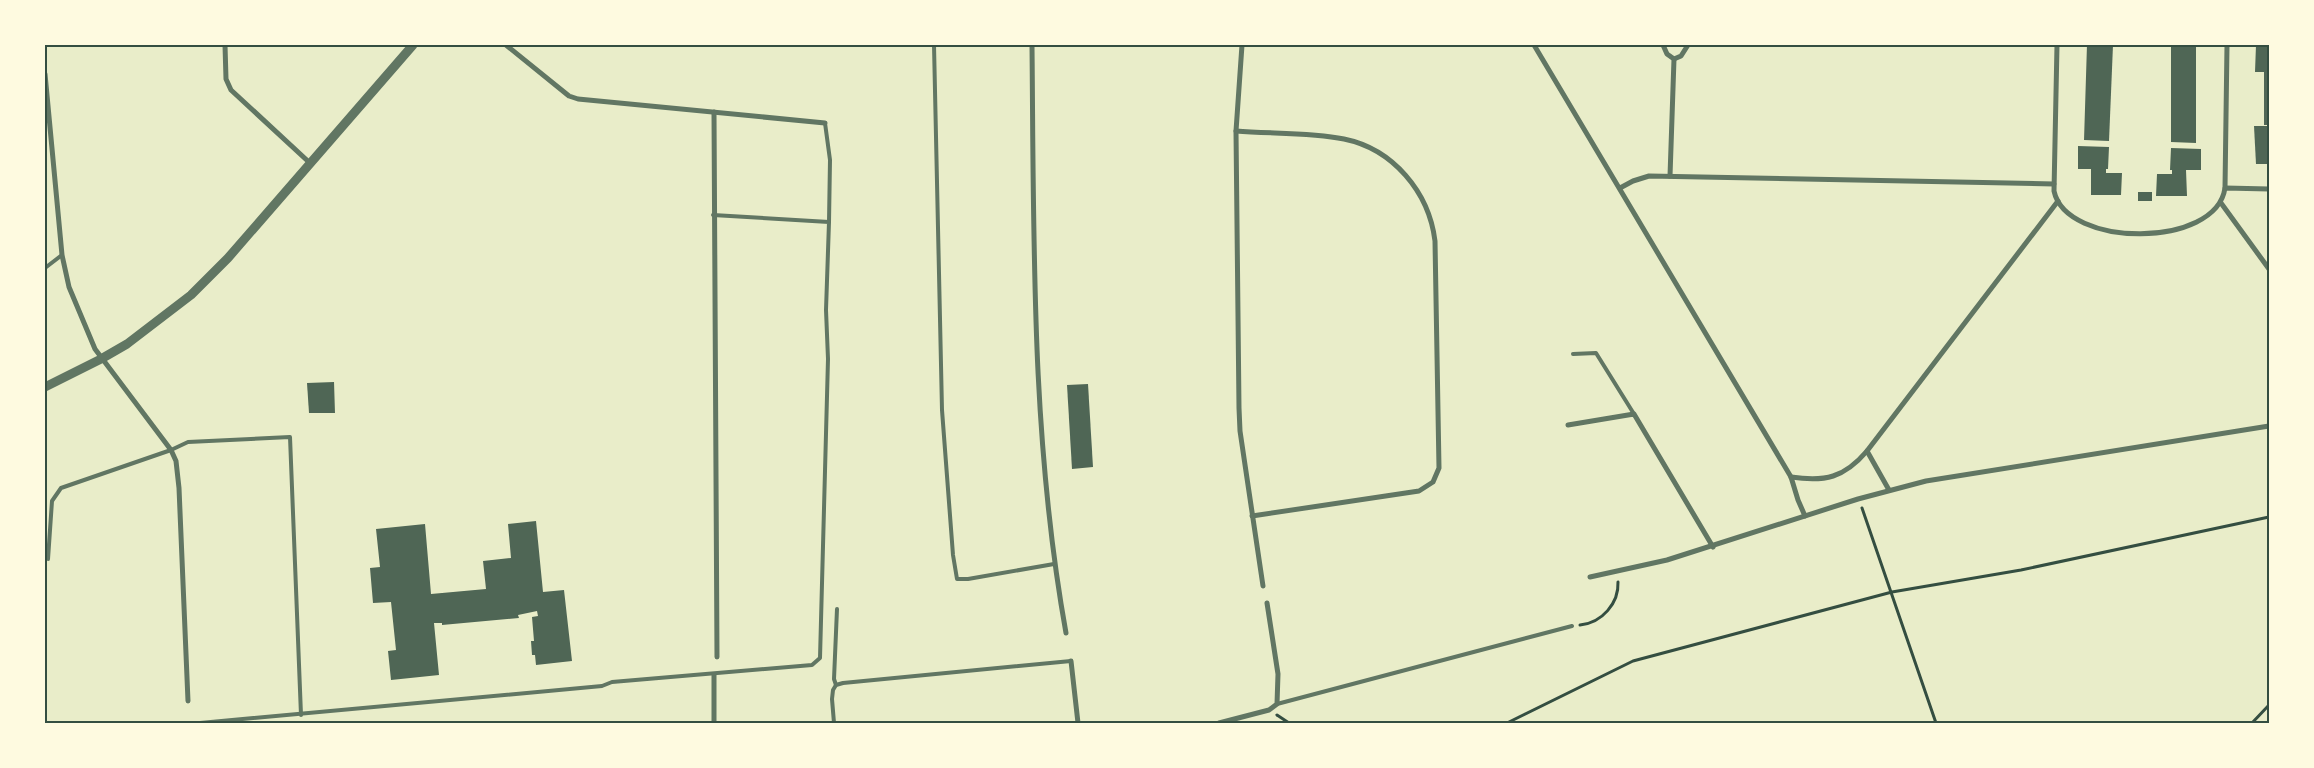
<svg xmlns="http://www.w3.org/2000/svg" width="2314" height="768" font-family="Manrope,sans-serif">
  <rect width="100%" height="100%" fill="#e9edc9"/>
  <g fill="#4f6655">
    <path d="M2087 45H2113L2109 141 2084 140Z"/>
    <path d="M2171 45H2196V143L2171 142Z"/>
    <path d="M2256 45H2269V125H2264V72H2255Z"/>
    <path d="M2254 126H2269V164H2256Z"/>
    <path d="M2078 146 2109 147 2108 169H2106V173H2122L2121 195H2091V169H2078Z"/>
    <path d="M2171 148 2201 149V170H2186L2187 196H2156L2157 174H2172V170H2170Z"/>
    <rect x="2138" y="192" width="14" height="9"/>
    <path d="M334 382 335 413H309L307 383Z"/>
    <path d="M1088 384 1093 467 1072 469 1067 385Z"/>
    <path d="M536 521 543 592 564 590 572 661 536 665 535 655H532L531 641H534L532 617 538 616 537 611 518 615 519 618 442 625V623H434L439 675 391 680 388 651 396 650 391 602 373 603 370 568 380 567 376 529 425 524 431 594 486 589 483 561 511 558 508 524Z"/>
  </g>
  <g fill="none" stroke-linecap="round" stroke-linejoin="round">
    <g stroke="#344e41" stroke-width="3">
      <path d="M1862 508 1936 723"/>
      <path d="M1580 625C1602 623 1619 603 1618 582"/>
      <path d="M1277 715 1289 723"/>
      <path d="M1507 723 1633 661 1892 592 2021 570 2269 517"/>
      <path d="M2252 723 2269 705"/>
    </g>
    <g stroke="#617663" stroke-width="4">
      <path d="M934 45 942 410 953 555 957 579H968L1054 564"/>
      <path d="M825 123 830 160 829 222"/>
      <path d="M45 268 62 255"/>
      <path d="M1573 354 1596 353 1634 414"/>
      <path d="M48 559 52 501 61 488 171 450 188 442 290 437 301 715"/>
      <path d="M836 685 834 679 837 609"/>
      <path d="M1277 704 1572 626"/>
      <path d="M200 723 602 686 612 682 812 665 820 658 828 359 826 310 829 222 713 215"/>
      <path d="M834 723 832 699 833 690 836 685 843 683 1071 661"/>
    </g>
    <g stroke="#617663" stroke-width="5">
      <path d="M225 45 226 79 231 90 311 164"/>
      <path d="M506 45 569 96 578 99 825 123"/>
      <path d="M1032 45C1034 242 1031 439 1066 633"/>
      <path d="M1242 45 1236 131 1239 408 1240 431 1263 586"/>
      <path d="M1534 45 1791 477 1798 500 1805 516"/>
      <path d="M1663 45 1667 54 1674 59 1670 176"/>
      <path d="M2057 45 2054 191C2066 248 2216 249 2225 188L2269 189"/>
      <path d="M1674 59 1681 56 1688 45"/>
      <path d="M45 74 62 255 69 287 95 349 171 450 176 461 179 488 188 701"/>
      <path d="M714 112 717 657"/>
      <path d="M1236 131C1272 134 1309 132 1344 139 1393 149 1429 192 1435 241L1439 468 1433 482 1419 491 1252 516"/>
      <path d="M1620 188 1633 181 1649 176 2054 184"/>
      <path d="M2225 188 2227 45"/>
      <path d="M2221 203 2269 269"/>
      <path d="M1568 425 1634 414 1713 547"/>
      <path d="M1791 477C1825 482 1844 478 1867 451"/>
      <path d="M1889 490 1867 451 2058 201"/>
      <path d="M1590 577 1667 560 1858 499 1926 481 2269 426"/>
      <path d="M1071 661 1078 723"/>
      <path d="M714 675V723"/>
      <path d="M1219 723 1269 710 1277 704 1278 674 1267 603"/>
    </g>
    <path stroke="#617663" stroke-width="9" d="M45 387 101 359 127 344 191 295 228 258 413 45"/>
  </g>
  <rect width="2314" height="768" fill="none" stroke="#fefae0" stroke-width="92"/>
  <rect x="46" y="46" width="2222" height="676" fill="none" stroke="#344e41" stroke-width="2"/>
</svg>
